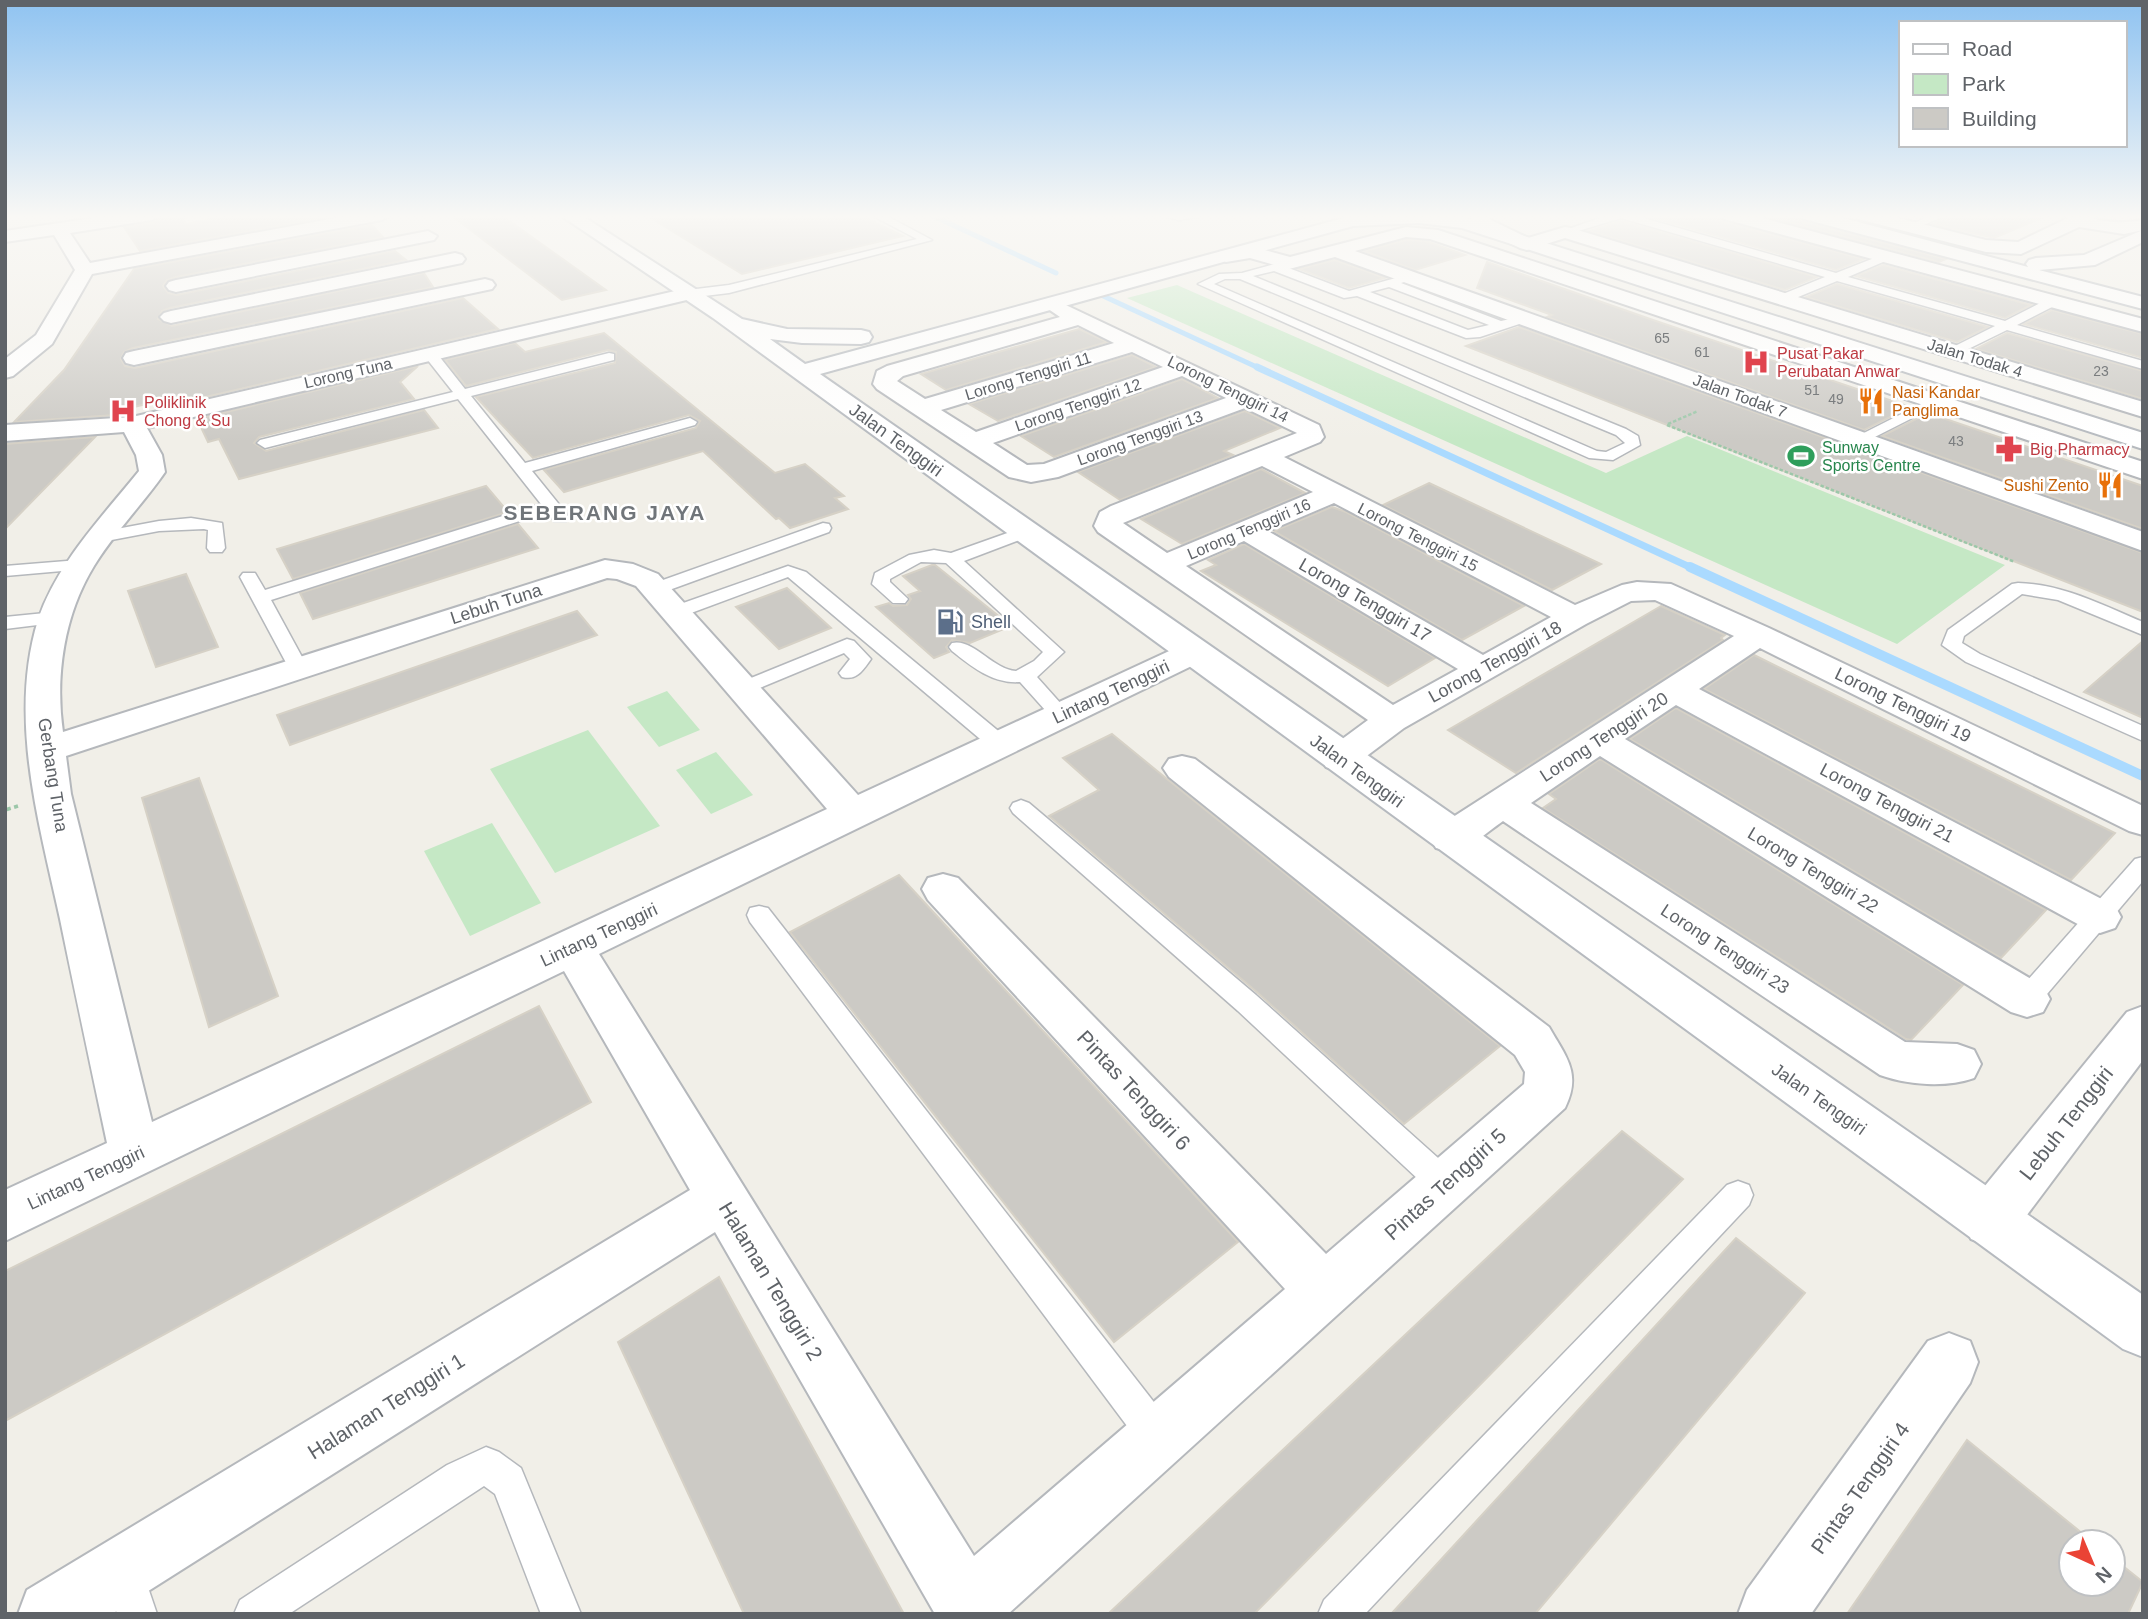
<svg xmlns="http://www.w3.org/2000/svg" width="2148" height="1619" font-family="Helvetica,sans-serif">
  <rect width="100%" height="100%" fill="#f1efe8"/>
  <g fill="#c5e8c5">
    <path d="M1177 285 1606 473 1687 436 2005 565 1897 644 1127 298Z"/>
    <path d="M667 691 700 730 659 747 627 707Z"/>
    <path d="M588 730 660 826 555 873 490 769Z"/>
    <path d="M716 752 753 795 711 814 676 770Z"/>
    <path d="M492 823 541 903 470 936 424 851Z"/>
  </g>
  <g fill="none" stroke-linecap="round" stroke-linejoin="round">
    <g stroke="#aadaff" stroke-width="5">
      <path d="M931 215 1056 273"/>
      <path d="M1101 295 1261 369"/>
    </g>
    <path stroke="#aadaff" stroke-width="7" d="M1257 367 1694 569"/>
    <path stroke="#aadaff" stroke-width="10" d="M1690 567 2143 776"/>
  </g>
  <g fill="#cccac5" stroke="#d6d1c6" stroke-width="2">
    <path d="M164 215H184L185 224 233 215H336L140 251 124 227 152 223Z"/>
    <path d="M451 215H501L606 290 562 300Z"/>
    <path d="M646 215H859L903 236 742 274Z"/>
    <path d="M1644 215H1719L1723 222 1864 259 1836 270Z"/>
    <path d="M1762 215H1799L1803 222 1946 259 1939 262Z"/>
    <path d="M1948 215H2046V216L1994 238 1933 224Z"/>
    <path d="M1621 221 1817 277 1785 290 1589 231Z"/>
    <path d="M372 225 383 237 176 277 167 280 163 286 168 293 177 295 395 251 406 260 170 308 162 311 158 319 172 326 424 273 433 287 133 348 124 352 121 359 125 366 135 368 463 298 498 329 188 401 185 395 121 410 115 415 14 422 64 370 134 269Z"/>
    <path d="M1406 240 1426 241 1465 255 1415 270 1364 251Z"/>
    <path d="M1335 260 1385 278 1349 288 1299 269Z"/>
    <path d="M1487 262 1653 320 1910 407 1864 430 1547 317 1552 315 1477 288Z"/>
    <path d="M1883 265 2031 305 2005 318 1856 276Z"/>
    <path d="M1837 284 1988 327 1957 342 1806 297Z"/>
    <path d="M2052 310 2143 334V358L2024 324Z"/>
    <path d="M1519 327 2143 553V612L1466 346Z"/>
    <path d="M1079 329 1107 342 946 390 921 374Z"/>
    <path d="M604 333 775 473 805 464 844 496 835 498 848 509 790 528 779 518 776 519 703 451 564 492 544 470 696 428 700 421 689 415 533 458 476 397 615 363 616 352 608 350 466 386 445 360 515 343 525 352Z"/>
    <path d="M2007 333 2143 371V399L1976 349Z"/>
    <path d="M1132 355 1156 367 998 421 969 404Z"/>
    <path d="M418 366 400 382 414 399 259 437 254 443 266 451 424 410 438 428 239 479 219 439 208 442 197 419Z"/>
    <path d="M1182 379 1218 398 1054 457 1021 436Z"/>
    <path d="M1245 411 1280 428 1224 451 1233 455 1120 500 1078 472Z"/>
    <path d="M1928 413 2143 486V529L1882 436Z"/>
    <path d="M95 437 5 529V444Z"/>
    <path d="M1261 469 1305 493 1182 544 1141 519Z"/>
    <path d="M1429 483 1601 564 1552 590 1383 505Z"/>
    <path d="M486 486 508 512 293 579 277 549Z"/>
    <path d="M1332 507 1346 512 1524 606 1462 640 1274 531Z"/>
    <path d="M518 524 538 548 313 619 300 593Z"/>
    <path d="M1244 544 1435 658 1388 686 1201 571 1216 565 1208 560Z"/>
    <path d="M932 565H935L1011 626 970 643 952 640 946 647 949 652 934 658 876 607 889 603 893 606 907 605 911 599 908 595 920 591 903 576Z"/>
    <path d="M186 574 218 647 156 667 128 591Z"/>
    <path d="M787 588 831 628 779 649 736 607Z"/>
    <path d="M1661 606 1725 635 1721 638 1723 640 1516 773 1448 730Z"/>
    <path d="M577 611 597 635 290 745 277 715Z"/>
    <path d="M2143 641V718L2084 692Z"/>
    <path d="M1754 655 2115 833 2071 880 1704 689Z"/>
    <path d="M1676 708 2046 910 2001 958 1630 739Z"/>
    <path d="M1112 734 1167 779 1500 1046 1404 1124 1258 993 1049 816 1099 790 1063 758Z"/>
    <path d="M1600 759 1963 985 1911 1040 1906 1039 1543 808 1556 799 1549 794Z"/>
    <path d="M199 778 278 996 209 1027 142 798Z"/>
    <path d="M899 875 1238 1242 1114 1342 790 932Z"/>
    <path d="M539 1006 591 1102 5 1421V1271Z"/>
    <path d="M1622 1131 1683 1179 1254 1614H1108Z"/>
    <path d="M1736 1238 1805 1293 1535 1614H1391Z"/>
    <path d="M719 1277 904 1614H744L618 1342Z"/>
    <path d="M1967 1440 2093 1542H2071V1584H2113V1558L2143 1582 2128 1614H1847Z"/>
  </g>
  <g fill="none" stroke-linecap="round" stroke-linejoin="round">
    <g stroke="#b5b8bc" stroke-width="3">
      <g id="lane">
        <path d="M871 215H885L932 240 729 293 688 298 682 294 688 290 729 285 917 239Z"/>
        <path d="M1158 215H1209L1179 220Z"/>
        <path d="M1608 215H1633L1836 273 1882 255H1890V259L1848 277 2005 321 2048 299H2056V305L2017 325 2143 361V369L2007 330 1954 356 1949 355V349L1995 326 1837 281 1786 302H1778V296L1825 277 1621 218 1565 235 1560 232Z"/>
        <path d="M1931 215H1946L1915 229 1906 227Z"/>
        <path d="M1289 260 1295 263 1286 267 1349 291 1410 274 1414 275V279L1401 283 1501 321 1528 315V321L1480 337 1466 338 1357 296 1344 298 1274 271 1253 276 1626 429 1638 436 1640 445 1613 460 1589 458 1198 284 1219 274 1242 273ZM1225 279H1240L1616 435 1625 443 1606 452 1597 451 1214 284ZM1389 287 1489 325 1468 330 1370 292Z"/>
        <path d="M430 350 435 351 465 389 609 353 614 354V360L471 396 525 463 690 418 697 422 695 425 532 471 566 513 568 517 566 521H554L548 512 271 600 308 668 305 672H291L240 577 243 573H255L265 590 541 504 458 399 265 448 257 443 260 440 453 392 423 354Z"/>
        <path d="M1935 397 1940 398V404L1865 442 1860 444 1852 439Z"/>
        <path d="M191 518 222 523 225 548 222 552H210L207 548 208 530 204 529 159 531 101 542 92 537 95 533 159 521Z"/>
        <path d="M823 523 829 524 831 528 829 532 661 593H649L646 589 649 585Z"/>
        <path d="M1024 527 1030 528 1032 532 1030 536 964 561 1064 652 1037 677 1071 715 1068 720H1054L1020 682C993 684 972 667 952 651L949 647 952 643C973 638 992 669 1016 671L1034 661 1043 652 946 563 921 562 890 579V582L908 599 905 603H893L872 584 875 573 909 555 934 550 951 553Z"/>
        <path d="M79 560 88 565 85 569 5 576V566Z"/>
        <path d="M788 566 806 572 1008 739 1011 744 1008 749H992L788 577 683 616H669L667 612 669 608Z"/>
        <path d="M2018 583C2063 584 2102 605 2143 622V635L2058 600 2022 594 1964 636 1962 643 1980 654 2143 726V741L1966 662 1942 645 1948 630 2012 584Z"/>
        <path d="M55 612 62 614 64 618 62 622 5 629V617Z"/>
        <path d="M847 639 854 641 871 659C863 670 857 681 842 677L839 673 850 659 844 653 750 692H736L733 688 736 684Z"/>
        <path d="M1021 800 1029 803 1256 995 1456 1174 1460 1184 1456 1194 1445 1198 1434 1194 1238 1011 1013 813 1010 808 1013 803Z"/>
        <path d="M2143 857V881L2036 1007 2027 1010 2018 1007 2014 999 2018 991 2135 859Z"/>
        <path d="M759 906 768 908 1171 1424 1176 1437 1171 1450 1158 1455 1145 1450 750 922 747 915 750 908Z"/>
        <path d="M1738 1181 1749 1185 1753 1195 1749 1205 1365 1614H1318L1324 1600 1727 1185Z"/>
        <path d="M486 1447 499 1452 521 1468 581 1614H541L495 1494 484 1486 289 1614H234L240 1600 447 1465Z"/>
        <path d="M124 1553 138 1558 157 1614H117L105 1572 110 1558Z"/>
      </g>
    </g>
    <g stroke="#b5b8bc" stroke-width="4">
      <g id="street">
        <path d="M114 215H161L152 220 70 233 90 263 352 215H391L382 220 92 274 52 344 13 376 5 378V359L36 335 75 270 54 235 5 242V231Z"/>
        <path d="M1471 215H1489V219L1528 238 1565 227 1571 228 2143 402V417L1565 238 1527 250 1520 248 1474 226Z"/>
        <path d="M1721 215H1751L2143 319V332L1724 219Z"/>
        <path d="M1855 215H1886L1986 240 2018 242 2074 215H2098L2094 219C2111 223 2125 223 2143 220V230L2124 234 2079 227 2021 254 1986 252 1858 219Z"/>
        <path d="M1406 227 1438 230 2143 462V479L1430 239 1406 237 1355 251 2143 532V551L1335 257 1289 269 1250 258 1226 262 1217 256 1219 252 1250 246 1290 257Z"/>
        <path d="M428 231 437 236 434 240 176 292 169 290 166 286 169 282 176 280Z"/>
        <path d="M455 253 462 255 465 259 462 263 171 323 164 321 160 317 164 313 171 311Z"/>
        <path d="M485 279 492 281 495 285 492 289 134 365 126 363 123 358 126 353 134 351Z"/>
        <path d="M688 288 695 290 698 294 695 298 147 428 162 455 165 472C143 504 114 533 94 566 64 615 55 676 63 732L605 560 633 564 658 574 858 795 1180 646 1192 643 1204 646 1208 653 1204 660 599 954 974 1556 1285 1289 928 900 922 889 928 878 943 874 958 878 1326 1254 1524 1084 1525 1072 1515 1055 1169 777 1163 768 1169 759 1182 756 1195 759 1549 1027C1566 1057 1582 1073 1565 1108L1008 1614H935L715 1232 112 1614H18L27 1590 690 1190 564 971 5 1241V1190L107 1143C91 1068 75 993 60 919 39 822 8 718 38 620 57 563 102 517 139 471L136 455 124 432 5 441V425L132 417ZM607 578 617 579 636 586 827 809 152 1122 71 794 66 756Z"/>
        <path d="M1051 298 1319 425 1324 437 1320 442 1284 457 1575 605 1622 585 1637 582 1671 584 1769 628 2143 806V835L2129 831 1760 648 1699 689 2115 906 2121 917 2115 928 2100 933 2085 928 1676 705 1625 739 2043 986 2050 999 2043 1012 2027 1017 2011 1012 1600 756 1531 803 1905 1042 1957 1044 1974 1050 1981 1064 1974 1078C1946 1088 1908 1085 1880 1075L1503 821C1482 836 1463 856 1436 848L1430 838 1436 828 1734 636 1655 600 1631 601 1586 624 1404 728 1352 767 1339 771 1326 767 1321 759 1326 751 1368 720 1098 532 1094 526 1100 512 1111 506 1297 433 1245 408 1058 477 1031 482 1009 477 877 389 873 384 877 371 887 366 1060 317 1041 304 1044 300ZM1078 325 1114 343 925 399 897 381 903 376ZM1132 352 1163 367 976 432 941 410ZM1182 376 1226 398 1044 464 1027 465 993 443ZM1262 466 1313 492 1167 553 1123 523ZM1334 503 1551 617 1483 655 1268 531ZM1244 541 1458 669 1393 705 1186 566Z"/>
        <path d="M2143 1006V1060L2009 1239 1990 1246 1971 1239 1963 1221 1971 1203 2127 1012Z"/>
        <path d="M1949 1333 1970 1341 1978 1362 1970 1383 1811 1614H1738L1747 1590 1928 1341Z"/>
      </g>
    </g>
    <g stroke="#b6babf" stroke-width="4">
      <g id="secondary">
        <path d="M560 215H581L742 319 787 329 861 330 869 332 872 337 869 342 861 344 802 343 770 339 805 364 1351 216 1458 215 2143 433V449L1462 228 1419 223 1353 226 820 374 2143 1295V1357L2123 1349 713 318Z"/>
        <path d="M1801 215H1832L2028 267 2026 264 2029 260 2036 258 2084 255 2143 230V242L2095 265 2039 270 2143 297V309L1804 219Z"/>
      </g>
    </g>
    <g stroke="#9cc7a9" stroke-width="2.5" stroke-dasharray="3.5 2" stroke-linecap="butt">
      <path d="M936 220 956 215"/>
      <path d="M1668 424 1698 411"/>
      <path d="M1667 425 2015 562"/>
    </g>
    <path stroke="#9cc7a9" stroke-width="3.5" stroke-dasharray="6 3.5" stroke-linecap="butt" d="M5 810 18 806"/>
    <use href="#lane" fill="#fff" fill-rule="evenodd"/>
    <use href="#street" fill="#fff" fill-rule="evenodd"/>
    <use href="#secondary" fill="#fff" fill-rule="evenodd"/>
  </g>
  <linearGradient id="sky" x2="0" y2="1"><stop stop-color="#8fc3f1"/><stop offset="0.49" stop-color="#f9f8f5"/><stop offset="1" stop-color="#f9f8f5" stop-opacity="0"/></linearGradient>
  <rect width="2148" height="442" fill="url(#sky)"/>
  <defs>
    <g id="hospital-bare" transform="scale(2.1)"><path d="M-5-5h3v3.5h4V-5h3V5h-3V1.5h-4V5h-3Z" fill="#e0444e" stroke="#fff" stroke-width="2.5" paint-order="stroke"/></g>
    <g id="restaurant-bare" transform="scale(2.1)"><path d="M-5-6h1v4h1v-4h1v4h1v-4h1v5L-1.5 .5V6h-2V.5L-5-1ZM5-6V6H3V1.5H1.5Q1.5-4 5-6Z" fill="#e8710a" stroke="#fff" stroke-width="2.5" paint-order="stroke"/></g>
    <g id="pharmacy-bare" transform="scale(2.1)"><path d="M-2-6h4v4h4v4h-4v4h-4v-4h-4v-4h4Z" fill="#e0444e" stroke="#fff" stroke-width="2.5" paint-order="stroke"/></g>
    <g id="stadium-bare" transform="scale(2.1)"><path d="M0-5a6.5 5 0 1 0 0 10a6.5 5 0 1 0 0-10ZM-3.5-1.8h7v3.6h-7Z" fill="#2e9e5b" stroke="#fff" stroke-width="2.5" paint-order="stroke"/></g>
    <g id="fuel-bare" transform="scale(2.1)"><path d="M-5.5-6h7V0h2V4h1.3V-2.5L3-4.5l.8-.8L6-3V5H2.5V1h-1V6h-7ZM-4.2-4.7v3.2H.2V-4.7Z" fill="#5c6f8a" stroke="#fff" stroke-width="2.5" paint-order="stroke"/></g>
  </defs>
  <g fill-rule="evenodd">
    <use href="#hospital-bare" x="1756" y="362"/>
    <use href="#restaurant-bare" x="1871" y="401"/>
    <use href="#hospital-bare" x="123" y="411"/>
    <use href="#pharmacy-bare" x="2009" y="449"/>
    <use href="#stadium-bare" x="1801" y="456"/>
    <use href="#restaurant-bare" x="2110" y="485"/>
    <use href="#fuel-bare" x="950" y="622"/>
  </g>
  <g text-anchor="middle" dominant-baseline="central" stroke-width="5" stroke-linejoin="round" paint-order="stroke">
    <g font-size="14" fill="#7a7d7f">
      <text x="1662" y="338">65</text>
      <text x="1702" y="352">61</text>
      <text x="2101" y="371">23</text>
      <text x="1812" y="390">51</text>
      <text x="1836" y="399">49</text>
      <text x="1956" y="441">43</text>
    </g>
    <g font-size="16" fill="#be3a42" stroke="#fff" text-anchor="start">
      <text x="1777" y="353">Pusat Pakar<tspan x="1777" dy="18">Perubatan Anwar</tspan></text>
      <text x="144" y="402">Poliklinik<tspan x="144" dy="18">Chong &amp; Su</tspan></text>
      <text x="2030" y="449">Big Pharmacy</text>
    </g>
    <g font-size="16" fill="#5f6368" stroke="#fff">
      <text transform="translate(1975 358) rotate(17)">Jalan Todak 4</text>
      <text transform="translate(348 373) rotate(-13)">Lorong Tuna</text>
      <text transform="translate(1028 376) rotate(-17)">Lorong Tenggiri 11</text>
      <text transform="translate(1228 389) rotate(26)">Lorong Tenggiri 14</text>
      <text transform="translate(1740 396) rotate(20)">Jalan Todak 7</text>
      <text transform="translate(1078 405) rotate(-19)">Lorong Tenggiri 12</text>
      <text transform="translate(1140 438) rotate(-20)">Lorong Tenggiri 13</text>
      <text transform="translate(1249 529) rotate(-23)">Lorong Tenggiri 16</text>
      <text transform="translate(1418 537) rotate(27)">Lorong Tenggiri 15</text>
    </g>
    <g font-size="16" fill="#c56008" stroke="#fff" text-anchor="start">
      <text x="1892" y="392">Nasi Kandar<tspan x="1892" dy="18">Panglima</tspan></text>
      <text x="2089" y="485" text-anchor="end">Sushi Zento</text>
    </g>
    <g font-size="16" fill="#27864d" stroke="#fff" text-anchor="start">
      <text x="1822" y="447">Sunway<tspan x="1822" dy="18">Sports Centre</tspan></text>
    </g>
    <g font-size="18" fill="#5f6368" stroke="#fff">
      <text transform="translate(896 440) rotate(36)">Jalan Tenggiri</text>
      <text transform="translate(1365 600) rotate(30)">Lorong Tenggiri 17</text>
      <text transform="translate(496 604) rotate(-18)">Lebuh Tuna</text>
      <text transform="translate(1495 662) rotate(-29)">Lorong Tenggiri 18</text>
      <text transform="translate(1111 692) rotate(-25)">Lintang Tenggiri</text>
      <text transform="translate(1903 705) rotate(26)">Lorong Tenggiri 19</text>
      <text transform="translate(1604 737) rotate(-33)">Lorong Tenggiri 20</text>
      <text transform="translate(1357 771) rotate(36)">Jalan Tenggiri</text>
      <text transform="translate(53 775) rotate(81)">Gerbang Tuna</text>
      <text transform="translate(1887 803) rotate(28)">Lorong Tenggiri 21</text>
      <text transform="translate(1813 870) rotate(31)">Lorong Tenggiri 22</text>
      <text transform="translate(599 935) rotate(-25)">Lintang Tenggiri</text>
      <text transform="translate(1725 949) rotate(33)">Lorong Tenggiri 23</text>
      <text transform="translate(1819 1099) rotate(35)">Jalan Tenggiri</text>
      <text transform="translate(86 1178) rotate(-25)">Lintang Tenggiri</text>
    </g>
    <g font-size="18" fill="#4e5e75" stroke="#fff" text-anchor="start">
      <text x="971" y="622">Shell</text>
    </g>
    <g font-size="21" font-weight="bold" letter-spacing="2" fill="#70757a" stroke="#fff">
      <text x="605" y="512">SEBERANG JAYA</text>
    </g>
    <g font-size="21" fill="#5f6368" stroke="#fff">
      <text transform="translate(1134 1090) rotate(47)">Pintas Tenggiri 6</text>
      <text transform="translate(2066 1123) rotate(-52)">Lebuh Tenggiri</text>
      <text transform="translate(1445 1184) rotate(-42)">Pintas Tenggiri 5</text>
      <text transform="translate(771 1281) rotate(59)">Halaman Tenggiri 2</text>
      <text transform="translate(386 1406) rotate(-32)">Halaman Tenggiri 1</text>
      <text transform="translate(1860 1488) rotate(-55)">Pintas Tenggiri 4</text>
    </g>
  </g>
  <rect width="2148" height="1619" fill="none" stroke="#5f6368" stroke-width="14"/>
  <rect x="1899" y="21" width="228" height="126" fill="#ffffff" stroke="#bfc1c3" stroke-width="2"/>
  <rect x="1913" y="44" width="35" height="10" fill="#ffffff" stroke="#bfc1c3" stroke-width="2"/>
  <text x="1962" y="56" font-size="21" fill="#5f6368">Road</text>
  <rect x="1913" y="74" width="35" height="21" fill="#c5e8c5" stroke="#bfc1c3" stroke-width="2"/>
  <text x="1962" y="91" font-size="21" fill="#5f6368">Park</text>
  <rect x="1913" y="108" width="35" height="21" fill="#cccac5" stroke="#bfc1c3" stroke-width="2"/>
  <text x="1962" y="126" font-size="21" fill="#5f6368">Building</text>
  <g transform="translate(2092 1563) rotate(136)"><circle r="33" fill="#ffffff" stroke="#bfc1c3" stroke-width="2"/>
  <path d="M0-5L12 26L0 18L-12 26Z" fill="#ea4335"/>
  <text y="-10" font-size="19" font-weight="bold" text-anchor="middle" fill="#5f6368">N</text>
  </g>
</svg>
